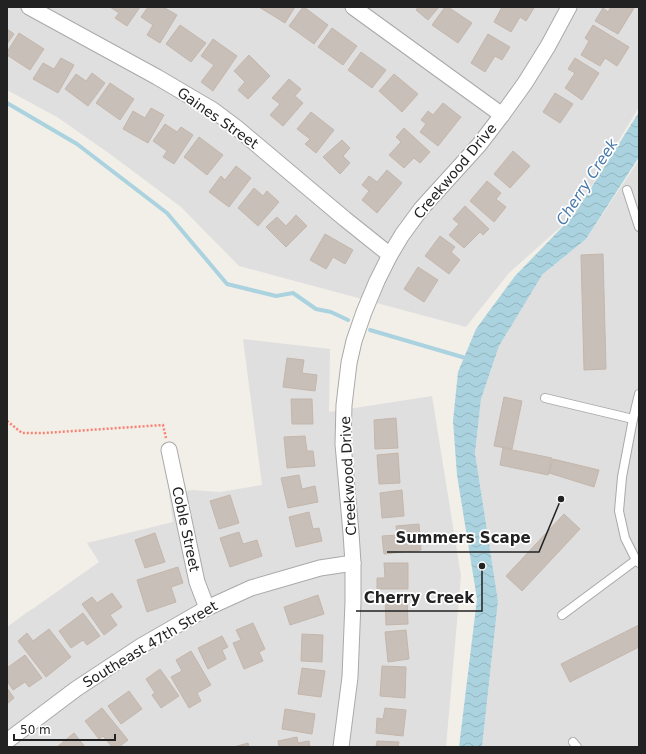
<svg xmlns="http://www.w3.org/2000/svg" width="646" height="754" font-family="'DejaVu Sans',sans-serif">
  <defs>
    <pattern id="water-waves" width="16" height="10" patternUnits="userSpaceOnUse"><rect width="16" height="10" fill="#aad3df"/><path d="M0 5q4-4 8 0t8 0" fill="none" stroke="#92b5bf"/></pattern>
  </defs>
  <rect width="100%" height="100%" fill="#f2efe9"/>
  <g fill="#e0dfdf">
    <path d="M7 7H639V107L574 215 509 273 466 327 239 266 181 207 110 154 57 117 7 90Z"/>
    <path d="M639 160V747H482L498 601 475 453 481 399 499 346 540 277 586 239Z"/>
    <path d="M243 339 330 349 329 412 432 396 461 576 446 747H7V627L26 613 34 608 99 562 87 543 173 522 169 494 192 490 220 492 262 485Z"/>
  </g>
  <path fill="url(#water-waves)" d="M639 112V157L586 239 542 275 499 346 481 399 475 453 498 601 482 747H459L477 599 457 475 453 421 458 372 476 329 515 276 574 215Z"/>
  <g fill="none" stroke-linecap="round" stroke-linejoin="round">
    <g stroke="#aad3df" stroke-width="4">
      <path d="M7 103 77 144 167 213 227 284 276 296 293 293 316 309 331 312 348 320"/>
      <path d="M370 330 469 359"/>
    </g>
  </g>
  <g fill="#c7bfb8" stroke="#c4b6ab">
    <path d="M110 7H140L127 26 115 18 119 13Z"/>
    <path d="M148 7H163L177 15 160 43 147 35 153 25 141 17Z"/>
    <path d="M259 7H295L285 23Z"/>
    <path d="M303 7H304L328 25 314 44 289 26Z"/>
    <path d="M418 7H439L428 20 416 10Z"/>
    <path d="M445 7H448L472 23 458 43 432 25Z"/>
    <path d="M502 7H532L534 8 526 21 520 17 511 32 494 22Z"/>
    <path d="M611 7H632L634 8 618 34 595 21 603 8 608 12Z"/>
    <path d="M180 25 206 43 191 62 166 44Z"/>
    <path d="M593 25 629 47 617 66 605 58 600 66 581 55 589 41 585 38Z"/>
    <path d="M332 28 357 46 343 65 318 47Z"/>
    <path d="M7 29 14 34 7 44Z"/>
    <path d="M19 33 44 49 30 70 7 55V52Z"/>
    <path d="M488 34 510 47 502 60 495 56 485 72 471 63Z"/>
    <path d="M213 39 237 56 213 91 201 82 214 65 201 56Z"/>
    <path d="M361 52 386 70 372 88 348 70Z"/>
    <path d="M249 55 270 76 248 99 238 90 245 82 234 71Z"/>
    <path d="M61 58 74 65 58 93 33 79 43 63 54 69Z"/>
    <path d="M575 58 599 73 582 100 565 88 575 73 568 69Z"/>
    <path d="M92 73 105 83 88 106 65 89 76 74 86 81Z"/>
    <path d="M394 74 418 94 402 112 379 91Z"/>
    <path d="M289 79 301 89 295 96 303 103 283 126 270 115 280 104 272 98Z"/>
    <path d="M110 83 134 99 120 120 96 103Z"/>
    <path d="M555 93 573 104 560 123 543 112Z"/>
    <path d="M443 103 461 117 438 146 420 132 426 124 421 120 428 111 433 115Z"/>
    <path d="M151 108 164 115 148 143 123 129 133 111 145 118Z"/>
    <path d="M311 112 334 130 316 153 305 144 310 139 297 129Z"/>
    <path d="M165 124 177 132 181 127 193 135 174 164 163 157 167 151 153 141Z"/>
    <path d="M404 128 430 152 420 163 414 158 404 168 389 155 401 142 396 137Z"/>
    <path d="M199 137 223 155 207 175 184 157Z"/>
    <path d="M342 140 350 148 343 156 350 163 340 174 323 157Z"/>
    <path d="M513 151 530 166 510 188 494 174Z"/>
    <path d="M236 166 251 178 229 207 209 192 221 176 225 180Z"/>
    <path d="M387 170 402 183 377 213 362 200 369 191 362 185 369 176 377 182Z"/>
    <path d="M487 181 501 193 496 199 506 207 494 222 470 201Z"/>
    <path d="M254 188 263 196 267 191 279 202 258 226 238 208Z"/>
    <path d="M465 206 489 229 483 235 480 232 464 248 449 235 459 224 453 219Z"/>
    <path d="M296 215 307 226 286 247 266 227 277 217 286 226Z"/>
    <path d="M325 234 353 250 345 264 333 257 326 269 310 260Z"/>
    <path d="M440 236 455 247 451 252 460 260 449 274 425 256Z"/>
    <path d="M603 254 606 369 584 370 581 255Z"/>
    <path d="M418 267 438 280 424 302 404 289Z"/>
    <path d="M287 358 304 360 302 373 317 375 315 391 283 387Z"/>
    <path d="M504 397 522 401 512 449 494 446Z"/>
    <path d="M291 399H312L313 424H292Z"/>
    <path d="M396 418 398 448 375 449 374 420Z"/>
    <path d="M305 436 307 451H313L315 466 287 468 284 437Z"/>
    <path d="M503 448 552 458 548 475 500 465Z"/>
    <path d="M398 453 400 483 379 484 377 455Z"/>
    <path d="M553 459 599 470 594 487 549 473Z"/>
    <path d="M299 475 302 489 315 486 318 502 288 508 281 478Z"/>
    <path d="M402 490 404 516 382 518 380 493Z"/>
    <path d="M230 495 239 523 219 529 210 501Z"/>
    <path d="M309 512 313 529 319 528 322 541 296 547 289 517Z"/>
    <path d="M564 514 580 529 522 591 506 576Z"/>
    <path d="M419 524 421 550 384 554 382 536 397 535 396 526Z"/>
    <path d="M239 532 243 544 257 540 262 556 230 567 220 538Z"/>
    <path d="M155 533 165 562 145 568 135 540Z"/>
    <path d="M384 563H408V589H377V578H385Z"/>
    <path d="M178 567 183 583 171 587 176 602 147 612 137 580Z"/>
    <path d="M112 593 122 607 110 615 117 625 104 635 82 604 92 597 97 603Z"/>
    <path d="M318 595 324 614 290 625 284 607Z"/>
    <path d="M407 595 408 624 386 625 385 596Z"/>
    <path d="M83 613 100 636 87 645 83 640 71 648 59 631Z"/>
    <path d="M253 623 265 649 259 652 263 661 244 669 233 643 241 640 236 630Z"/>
    <path d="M639 625V647L570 682 561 664Z"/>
    <path d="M49 629 71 657 46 677 18 641 27 633 33 641Z"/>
    <path d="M406 630 409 659 388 662 385 632Z"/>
    <path d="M302 634 323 635 322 662 301 661Z"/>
    <path d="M222 636 228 647 222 650 226 659 208 669 198 648Z"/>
    <path d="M191 651 211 685 197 693 201 701 189 708 171 677 182 671 176 660Z"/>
    <path d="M25 655 42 678 29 687 25 682 13 690 7 681V668Z"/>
    <path d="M382 666 406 667 405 698 380 696Z"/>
    <path d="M302 668 325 671 321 697 298 694Z"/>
    <path d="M160 669 179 696 161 708 152 695 155 693 146 679Z"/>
    <path d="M7 688 14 698 7 704Z"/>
    <path d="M129 691 142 709 121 724 108 706Z"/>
    <path d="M102 708 128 740 119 747H112L103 736 99 739 85 721Z"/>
    <path d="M385 708 406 710 403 736 376 733 377 718 383 719Z"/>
    <path d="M285 709 315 714 312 734 282 729Z"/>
    <path d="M74 733 85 747H57Z"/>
    <path d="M297 737 298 743 309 741 310 747H277H279L278 741Z"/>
    <path d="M377 741 399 742 398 747H376Z"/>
    <path d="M248 743 249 747H234Z"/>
  </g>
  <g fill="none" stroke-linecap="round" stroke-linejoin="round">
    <g stroke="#a9a9a9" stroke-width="10">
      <g id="lane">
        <path d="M627 190 639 227"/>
        <path d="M639 394 633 419 622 477 619 511 625 538 636 560 639 563"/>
        <path d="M545 398 633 419"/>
        <path d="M562 615 636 560"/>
        <path d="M573 742 577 747"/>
      </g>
    </g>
    <g stroke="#a9a9a9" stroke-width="17">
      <g id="street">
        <path d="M29 7 157 77 213 110 237 128 345 219 390 255"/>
        <path d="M353 7 502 115"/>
        <path d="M169 450 197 582 207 608"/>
        <path d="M7 741 76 689 141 646 207 608 251 588 320 568 353 563"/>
        <path d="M341 747 350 677 353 602V563L351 533 343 444 344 405 349 363 354 341 364 312 377 281 390 255 402 235 421 209 479 145 502 115 525 83 548 46 569 7"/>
      </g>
    </g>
    <path stroke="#fa8072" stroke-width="2.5" stroke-dasharray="2 2" stroke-linecap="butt" d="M7 421 22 433H44L163 425 166 438"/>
    <use href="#lane" stroke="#fff" stroke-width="8"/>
    <use href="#street" stroke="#fff" stroke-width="15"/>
  </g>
  <g text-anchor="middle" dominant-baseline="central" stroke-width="3.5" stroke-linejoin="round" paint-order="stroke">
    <g font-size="14" fill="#222" stroke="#fff">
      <text transform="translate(218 118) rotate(35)">Gaines Street</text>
      <text transform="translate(455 171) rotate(-50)">Creekwood Drive</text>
      <text transform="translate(348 476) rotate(-93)">Creekwood Drive</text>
      <text transform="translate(186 529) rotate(78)">Coble Street</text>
      <text transform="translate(150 644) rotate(-31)">Southeast 47th Street</text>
    </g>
    <g font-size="15" font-style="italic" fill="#4a7aab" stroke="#fff">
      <text transform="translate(587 182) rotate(-57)">Cherry Creek</text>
    </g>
  </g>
  <path fill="none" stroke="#222" stroke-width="1.5" d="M561 499L539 552H387M482 566L482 611H356"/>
  <g fill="#222" stroke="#fff" stroke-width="1.5">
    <circle cx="561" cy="499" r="4"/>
    <circle cx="482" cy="566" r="4"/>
  </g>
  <g font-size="15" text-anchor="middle" font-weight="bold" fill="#222" stroke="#fff" stroke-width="3.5" stroke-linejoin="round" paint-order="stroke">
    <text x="463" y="543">Summers Scape</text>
    <text x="419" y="603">Cherry Creek</text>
  </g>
  <rect width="646" height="754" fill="none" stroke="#222222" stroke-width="16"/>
  <path d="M14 734v6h101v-6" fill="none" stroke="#222222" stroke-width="2"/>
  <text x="20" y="734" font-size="12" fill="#222222" stroke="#ffffff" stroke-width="3" paint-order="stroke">50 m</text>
</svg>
